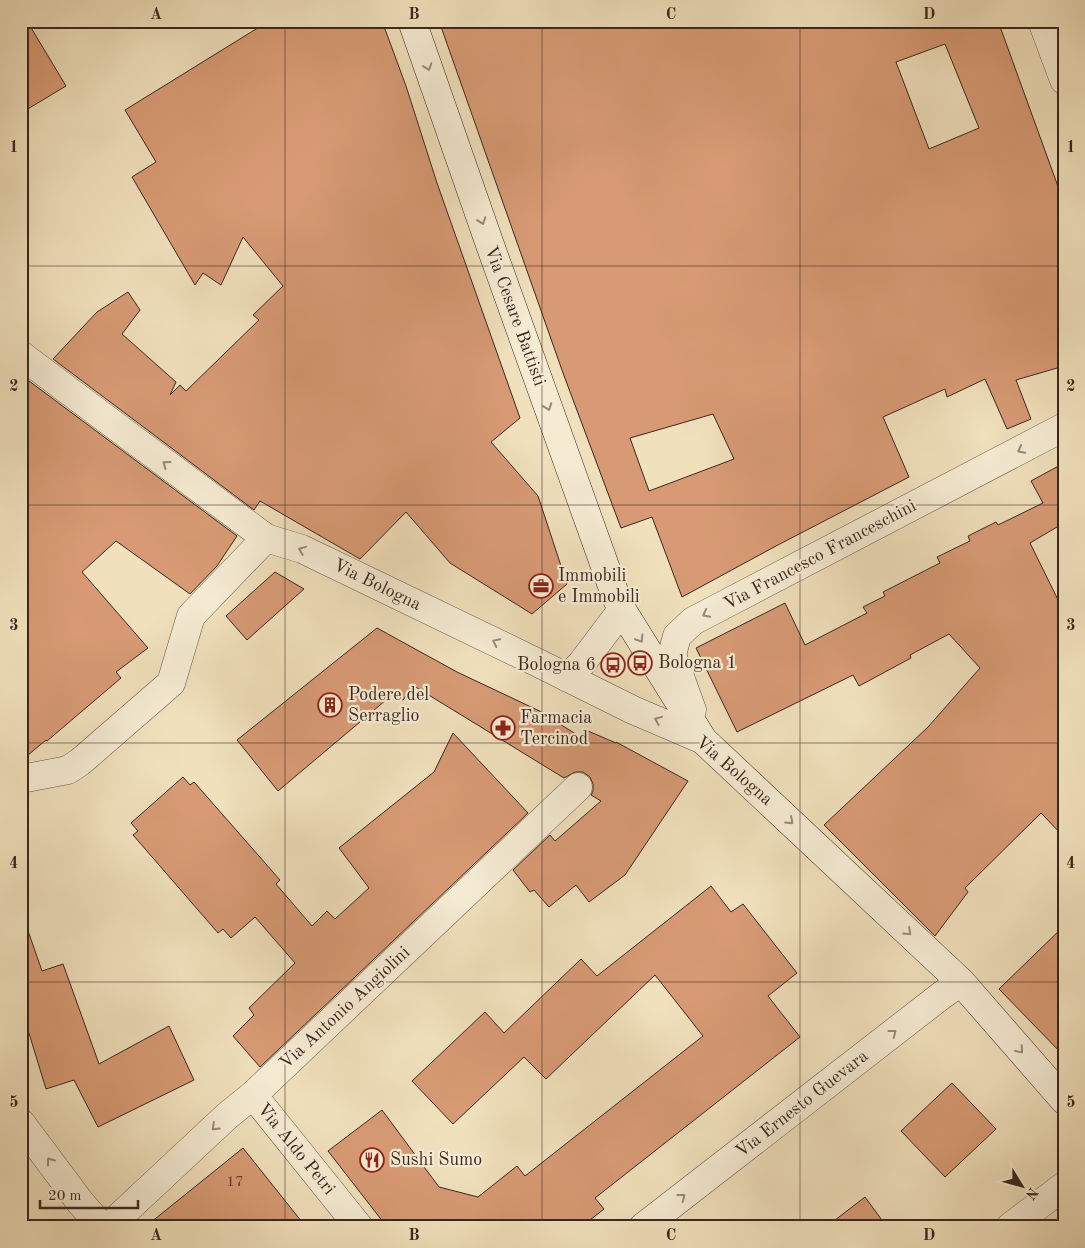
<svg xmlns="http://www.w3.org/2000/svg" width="1085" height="1248" font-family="'Old Standard TT',serif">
  <rect width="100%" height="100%" fill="#f0e0bc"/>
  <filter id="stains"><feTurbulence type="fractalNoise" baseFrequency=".004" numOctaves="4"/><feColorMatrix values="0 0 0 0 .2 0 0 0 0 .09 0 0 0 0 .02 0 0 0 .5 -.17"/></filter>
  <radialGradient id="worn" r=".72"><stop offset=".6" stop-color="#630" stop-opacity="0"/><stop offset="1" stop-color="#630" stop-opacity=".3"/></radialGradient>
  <g fill="#d79a74" stroke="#3a2720" fill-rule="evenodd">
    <path d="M21 21H27L66 86 21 113Z"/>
    <path d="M269 21H382L406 86 437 183 520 418 491 442 538 496 567 584 532 614 450 563 406 512 360 559 260 501 254 510 53 359 97 312 128 292 140 310 122 334 176 382 170 395 180 385 186 391 259 320 253 315 283 286 243 237 221 285 203 273 195 285 132 177 156 162 125 110Z"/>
    <path d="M439 21H998L1064 203V366L1016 380 1031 419 1007 429 985 379 947 397 945 389 883 417 909 477 776 546 682 597 652 517 621 528 563 373ZM945 44 979 128 929 149 896 62ZM713 414 734 459 649 491 630 438Z"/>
    <path d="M21 375 237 536 217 566 190 594 116 541 82 572 148 648 116 672 121 678 47 741 46 740 21 761Z"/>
    <path d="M1064 463V539L1057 527 1030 543 1064 612V837L1041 813 965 888 968 892 935 936 824 825 928 727 980 668 949 634 910 655 911 658 859 686 853 675 737 732 696 648 785 603 805 645 867 613 863 607 885 596 883 592 940 563 937 557 970 541 968 536 996 522 998 525 1043 503 1031 481Z"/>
    <path d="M275 572 304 589 247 640 226 616Z"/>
    <path d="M377 628 457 672 548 715 558 723 584 739 588 731 616 743V742L688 781 625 875 589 902 576 885 549 907 534 890 530 892 513 870 550 835 555 841 601 801 591 795 593 791V784L590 777 583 772H575L564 778 414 686 403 700 392 695 278 791 237 740Z"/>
    <path d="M453 733 528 813 260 1067 233 1036 254 1015 249 1008 295 963 255 917 231 938 223 929 218 933 133 835 138 831 131 823 183 777 190 785 194 782 280 880 276 884 312 926 327 911 335 919 369 888 339 848 434 772Z"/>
    <path d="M711 886 731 912 743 904 797 973 768 996 800 1037 595 1198 604 1209 581 1227H387L328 1151 382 1110 439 1187 478 1197 517 1166 525 1176 703 1036 655 975 546 1079 524 1057 453 1124 412 1081 485 1012 504 1033 581 959 597 976Z"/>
    <path d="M26 925 42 971 63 964 99 1064 169 1026 194 1080 98 1127 74 1080 46 1089 21 1007V926Z"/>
    <path d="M1064 926V1056L999 989Z"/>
    <path d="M952 1083 996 1129 945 1177 901 1131Z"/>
    <path d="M243 1148 306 1227H145Z"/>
    <path d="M865 1197 887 1227H826Z"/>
  </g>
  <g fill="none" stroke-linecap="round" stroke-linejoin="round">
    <g stroke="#685547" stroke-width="29">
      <g id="street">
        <path d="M1042 21 1064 80"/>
        <path d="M21 355 129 436 266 538 302 549 530 659 633 710 703 740"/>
        <path d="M568 678 582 663 622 610"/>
        <path d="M692 710 672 655 677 636 693 621 1064 427"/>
        <path d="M21 779 68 770 80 762 171 683 191 616 266 538"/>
        <path d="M253 1095 359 1227"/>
        <path d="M21 1123 80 1202 102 1227"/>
        <path d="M110 1227 121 1215 227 1116 253 1095 578 787"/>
        <path d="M643 1227 942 995 961 982"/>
        <path d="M1010 1227 1064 1186"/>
      </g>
    </g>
    <g stroke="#3a2720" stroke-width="29">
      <path id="secondary" d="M412 21 489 242 616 597 622 610 703 740 961 982 1064 1100"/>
    </g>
    <use href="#street" stroke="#f5ebd3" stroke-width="28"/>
    <use href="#secondary" stroke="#f5ebd3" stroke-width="28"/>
  </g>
  <defs><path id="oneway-chevron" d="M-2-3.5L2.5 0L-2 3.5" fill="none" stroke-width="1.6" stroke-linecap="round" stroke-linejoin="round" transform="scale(1.25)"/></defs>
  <g stroke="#98897a">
    <use href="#oneway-chevron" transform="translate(428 67) rotate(71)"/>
    <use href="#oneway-chevron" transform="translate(482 221) rotate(71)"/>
    <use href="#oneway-chevron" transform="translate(548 407) rotate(70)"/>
    <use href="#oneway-chevron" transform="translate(1021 450) rotate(152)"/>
    <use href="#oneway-chevron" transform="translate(166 464) rotate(-144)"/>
    <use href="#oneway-chevron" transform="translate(302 550) rotate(-158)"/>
    <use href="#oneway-chevron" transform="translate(706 614) rotate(152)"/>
    <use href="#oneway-chevron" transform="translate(640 639) rotate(58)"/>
    <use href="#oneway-chevron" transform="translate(496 642) rotate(-154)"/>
    <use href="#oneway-chevron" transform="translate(658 720) rotate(-158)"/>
    <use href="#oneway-chevron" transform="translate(790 821) rotate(43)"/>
    <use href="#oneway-chevron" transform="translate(908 932) rotate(43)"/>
    <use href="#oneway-chevron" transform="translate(893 1033) rotate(-38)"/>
    <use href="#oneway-chevron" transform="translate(1020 1050) rotate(49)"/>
    <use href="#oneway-chevron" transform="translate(215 1127) rotate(137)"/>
    <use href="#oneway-chevron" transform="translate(50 1161) rotate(-126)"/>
    <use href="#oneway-chevron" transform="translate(682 1197) rotate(-38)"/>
  </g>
  <path fill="none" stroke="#3a2720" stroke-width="1" stroke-opacity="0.55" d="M285 21V1227M542 21V1227M800 21V1227M21 266H1064M21 505H1064M21 743H1064M21 982H1064"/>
  <defs>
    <g id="office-ring" transform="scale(1.25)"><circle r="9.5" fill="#f5ebd3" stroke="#8f2418" stroke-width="1.5"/><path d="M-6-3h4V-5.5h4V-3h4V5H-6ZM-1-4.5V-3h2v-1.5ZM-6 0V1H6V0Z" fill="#8f2418"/></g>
    <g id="bus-ring" transform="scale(1.25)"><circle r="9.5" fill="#f5ebd3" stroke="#8f2418" stroke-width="1.5"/><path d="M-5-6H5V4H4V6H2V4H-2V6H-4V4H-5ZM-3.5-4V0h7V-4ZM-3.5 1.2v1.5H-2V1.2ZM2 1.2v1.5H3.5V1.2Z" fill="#8f2418"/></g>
    <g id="building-ring" transform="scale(1.25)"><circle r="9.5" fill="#f5ebd3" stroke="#8f2418" stroke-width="1.5"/><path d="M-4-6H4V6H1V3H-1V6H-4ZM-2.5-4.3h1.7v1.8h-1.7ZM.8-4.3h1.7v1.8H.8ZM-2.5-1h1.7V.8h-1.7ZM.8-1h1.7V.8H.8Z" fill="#8f2418"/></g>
    <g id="pharmacy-ring" transform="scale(1.25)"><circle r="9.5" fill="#f5ebd3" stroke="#8f2418" stroke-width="1.5"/><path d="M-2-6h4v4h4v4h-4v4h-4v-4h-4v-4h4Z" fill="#8f2418"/></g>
    <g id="restaurant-ring" transform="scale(1.25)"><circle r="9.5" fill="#f5ebd3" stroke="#8f2418" stroke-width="1.5"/><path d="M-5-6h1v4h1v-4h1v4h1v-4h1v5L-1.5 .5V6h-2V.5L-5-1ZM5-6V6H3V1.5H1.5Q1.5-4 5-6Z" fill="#8f2418"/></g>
  </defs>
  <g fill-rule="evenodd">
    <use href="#office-ring" x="541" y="586"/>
    <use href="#bus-ring" x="640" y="663"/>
    <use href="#bus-ring" x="613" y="665"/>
    <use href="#building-ring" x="330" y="705"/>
    <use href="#pharmacy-ring" x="503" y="728"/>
    <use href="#restaurant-ring" x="372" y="1160"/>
  </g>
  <g text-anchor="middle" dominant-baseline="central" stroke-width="4.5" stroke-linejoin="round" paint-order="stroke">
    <g font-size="15" fill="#614435">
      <text x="235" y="1182">17</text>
    </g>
    <g font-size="18" fill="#3a2720" stroke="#f5ebd3">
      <text transform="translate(515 316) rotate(70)">Via Cesare Battisti</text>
      <text transform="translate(820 555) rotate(-28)">Via Francesco Franceschini</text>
      <text transform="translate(377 585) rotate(26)">Via Bologna</text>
      <text transform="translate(734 771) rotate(41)">Via Bologna</text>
      <text transform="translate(345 1008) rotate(-43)">Via Antonio Angiolini</text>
      <text transform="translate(802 1104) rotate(-38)">Via Ernesto Guevara</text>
      <text transform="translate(296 1149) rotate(51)">Via Aldo Petri</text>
    </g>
    <g font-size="18" fill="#3a2720" stroke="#f5ebd3" text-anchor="start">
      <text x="558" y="576">Immobili<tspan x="558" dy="21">e Immobili</tspan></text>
      <text x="658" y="663">Bologna 1</text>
      <text x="596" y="665" text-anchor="end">Bologna 6</text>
      <text x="348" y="695">Podere del<tspan x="348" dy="21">Serraglio</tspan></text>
      <text x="520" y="718">Farmacia<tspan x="520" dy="21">Tercinod</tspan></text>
      <text x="390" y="1160">Sushi Sumo</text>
    </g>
  </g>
  <rect width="1085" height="1248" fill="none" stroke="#f0e0bc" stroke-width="55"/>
  <g transform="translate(1022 1186) rotate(127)" stroke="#f5ebd3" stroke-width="4" paint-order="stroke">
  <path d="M0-4L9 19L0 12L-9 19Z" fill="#3a2720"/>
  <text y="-8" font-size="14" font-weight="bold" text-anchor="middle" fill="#3a2720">N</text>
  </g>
  <path d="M40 1200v8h98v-8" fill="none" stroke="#3a2720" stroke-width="2.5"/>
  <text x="48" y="1200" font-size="15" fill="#3a2720" stroke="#f5ebd3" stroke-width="4" paint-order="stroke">20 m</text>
  <rect x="28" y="28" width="1030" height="1192" fill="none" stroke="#3a2720" stroke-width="2"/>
  <g font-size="16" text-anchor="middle" font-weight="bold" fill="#3a2720">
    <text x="156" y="19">A</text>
    <text x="414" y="19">B</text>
    <text x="671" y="19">C</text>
    <text x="929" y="19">D</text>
    <text x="14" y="152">1</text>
    <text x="1071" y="152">1</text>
    <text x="14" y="391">2</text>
    <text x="1071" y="391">2</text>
    <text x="14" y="630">3</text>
    <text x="1071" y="630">3</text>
    <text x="14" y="868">4</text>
    <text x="1071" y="868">4</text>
    <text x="14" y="1107">5</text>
    <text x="1071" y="1107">5</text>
    <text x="156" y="1240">A</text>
    <text x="414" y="1240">B</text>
    <text x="671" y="1240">C</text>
    <text x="929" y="1240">D</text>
  </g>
  <rect width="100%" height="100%" filter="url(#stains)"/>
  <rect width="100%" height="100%" fill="url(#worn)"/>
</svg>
